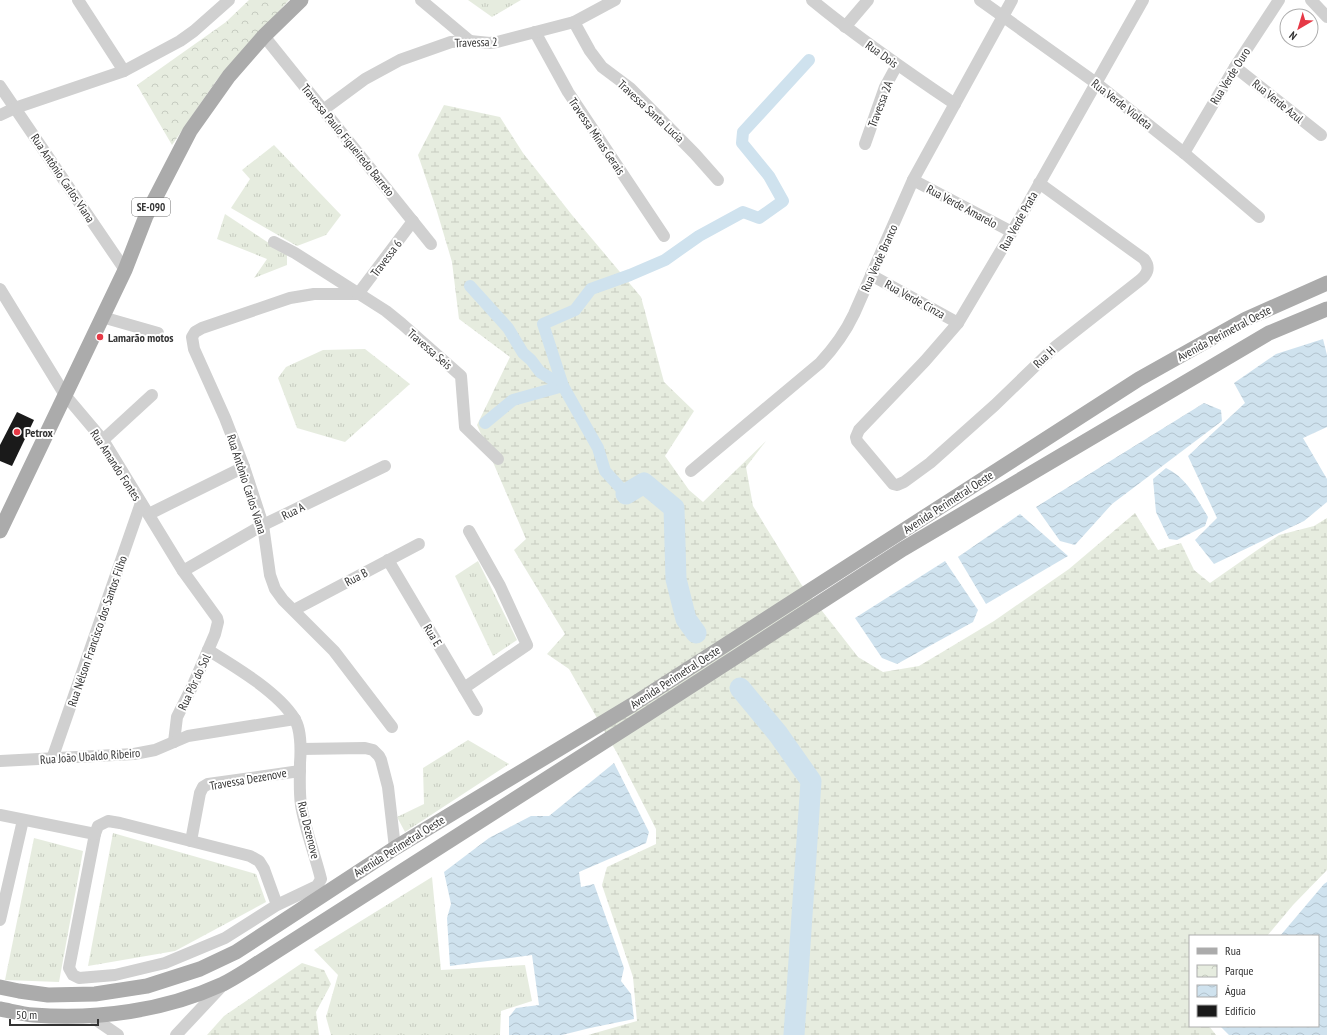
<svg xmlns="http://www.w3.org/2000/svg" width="1327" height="1035" font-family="'PT Sans Narrow',sans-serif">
  <defs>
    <pattern id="grass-tufts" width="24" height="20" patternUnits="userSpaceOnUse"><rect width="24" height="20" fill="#e6ecdf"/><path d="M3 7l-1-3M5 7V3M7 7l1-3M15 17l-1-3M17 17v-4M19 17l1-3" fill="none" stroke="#c6cbc0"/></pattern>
    <pattern id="wetland-marsh" width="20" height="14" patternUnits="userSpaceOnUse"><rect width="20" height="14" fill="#e6ecdf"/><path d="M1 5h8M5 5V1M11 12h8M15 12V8" fill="none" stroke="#c6cbc0"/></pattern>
    <pattern id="park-crowns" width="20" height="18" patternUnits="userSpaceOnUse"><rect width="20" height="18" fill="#e6ecdf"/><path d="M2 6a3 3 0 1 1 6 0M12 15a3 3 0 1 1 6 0" fill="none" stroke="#c6cbc0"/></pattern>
    <pattern id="water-waves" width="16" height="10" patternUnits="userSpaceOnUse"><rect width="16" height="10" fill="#cfe2ee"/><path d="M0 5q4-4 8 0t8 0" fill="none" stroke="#b2c2cd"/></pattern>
  </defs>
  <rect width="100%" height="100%" fill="#fff"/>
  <g fill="url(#grass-tufts)">
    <path d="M468 0H521L492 17Z"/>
    <path d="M274 145 341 215 326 235 297 246 231 208 250 179 242 170Z"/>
    <path d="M225 214 287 255V265L254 278 267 259 217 239Z"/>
    <path d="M365 349 410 384 345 442 297 428 278 378 286 367 323 350Z"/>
    <path d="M478 561 517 640 493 656 455 576Z"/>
    <path d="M468 740 509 764 405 832 397 817 424 804 423 768Z"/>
    <path d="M113 833 256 874 266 902 175 951 88 966Z"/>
    <path d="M34 838 83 851 59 982 5 980Z"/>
    <path d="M432 877 441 970 525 965 532 1001 501 1011 500 1035H331L326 1017 338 975 314 950Z"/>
  </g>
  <g fill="url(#wetland-marsh)">
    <path d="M444 105 500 117 523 153 572 215 641 297 664 382 694 411 665 456 689 490 703 502 766 441 746 467 753 506 801 584 858 657 883 672 919 666 994 621 1069 569 1135 513 1158 550 1181 543 1194 570 1210 583 1279 535 1314 526 1327 518V870L1293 905 1267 936H1190V1026H1209L1216 1035H588L637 1021 633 977 602 885 607 867 656 844V829L617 753 569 669 547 654 565 634 514 550 526 539 477 425 510 357 459 319 452 262 436 208 418 155Z"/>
    <path d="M302 963 324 970 331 984 316 1012 319 1035H207L224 1016Z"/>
  </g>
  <path fill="url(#park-crowns)" d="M249 0H289L216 81 172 145 137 85 226 22Z"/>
  <g fill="url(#water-waves)">
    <path d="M1323 339 1327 355V427L1303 438 1327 479V502L1304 521 1214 564 1195 540 1217 518 1188 456 1245 403 1234 383 1276 354Z"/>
    <path d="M1204 403 1221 410 1222 421 1112 504 1075 545 1060 541 1036 507Z"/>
    <path d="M1166 468C1186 477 1197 499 1208 517L1205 526 1177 540 1169 539 1156 512 1153 479Z"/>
    <path d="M1020 514 1068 556 986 604 958 557Z"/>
    <path d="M945 561 978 610 973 622 897 664 882 658 855 618Z"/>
    <path d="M614 763 649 832 646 843 579 872 581 887 594 884 624 968 621 981 631 994 634 1019 590 1028 562 1035H509V1017L516 1008 539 1005 532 955 450 966 447 918 451 904 444 872 489 838 531 816H549Z"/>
    <path d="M1327 882V1035H1229L1220 1026H1318V936H1280L1324 884Z"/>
  </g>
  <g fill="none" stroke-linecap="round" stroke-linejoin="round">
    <g stroke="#cfe2ee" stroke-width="12">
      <path d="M470 286 508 328 523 353 531 360 540 372 563 386"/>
      <path d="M485 423 513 400 563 386"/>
      <path d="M626 494 605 471 598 448 563 386 543 324 575 310 591 289 630 275 665 260 699 236 743 212 759 218 783 201 769 176 742 143 743 132 809 60"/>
    </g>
    <g stroke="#cfe2ee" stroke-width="21">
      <path d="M626 494 644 483 674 508 676 579 686 619 696 633"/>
      <path d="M740 688 778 734 811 781 794 1035"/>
    </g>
  </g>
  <path fill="#1a1a1a" d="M17 412 34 420 12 466 0 461V445Z"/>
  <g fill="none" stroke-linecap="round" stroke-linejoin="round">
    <g stroke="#d0d0d0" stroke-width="12">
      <path d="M78 0 124 71"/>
      <path d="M421 0 470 41"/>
      <path d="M812 0C858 38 906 71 955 104"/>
      <path d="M980 0 1096 83 1184 153 1259 217"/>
      <path d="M1311 0 1327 17"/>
      <path d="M574 22 590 51 602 67 630 88 695 154 718 180"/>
      <path d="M845 27 868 0"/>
      <path d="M535 32 568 92 664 236"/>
      <path d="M264 36 431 244"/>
      <path d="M1235 67 1321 135"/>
      <path d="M0 86 125 270"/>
      <path d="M323 110 365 79 400 60 451 42 470 41 490 43 497 42 574 22 615 0"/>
      <path d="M0 115 15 108 124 71 180 41 194 31 229 0"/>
      <path d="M865 144 885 87 897 65"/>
      <path d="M1184 153 1235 67 1279 0"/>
      <path d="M913 180 1012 232"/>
      <path d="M1039 183 1144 259C1151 268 1147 275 1139 281L1055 347 995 405 930 463 904 482 897 485 893 484 857 441 856 437 859 430 925 361 958 323 1012 232 1143 0"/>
      <path d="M274 242 295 253 386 311 402 324 461 376 465 427 498 459"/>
      <path d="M871 275 958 323"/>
      <path d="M0 289 65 395 103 440 183 571 217 618 218 622 215 634 193 685 177 717 174 742"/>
      <path d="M358 294H314L290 298 202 328 195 332 192 337 194 349 225 418 244 467 263 525 270 575 275 589 283 600 334 651 392 727"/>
      <path d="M358 294 413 221"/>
      <path d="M102 317 158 333"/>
      <path d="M103 440 152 395"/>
      <path d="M691 471 820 363C834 348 845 333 854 314L913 180 1012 0"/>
      <path d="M149 514 244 467"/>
      <path d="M388 560 477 710"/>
      <path d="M183 571 263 525 385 466"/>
      <path d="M294 610 419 544"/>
      <path d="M208 650C234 666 278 692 294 718 301 728 301 750 300 763 300 777 299 791 301 805 305 829 315 855 321 879L317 886 277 905 225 938 165 963 115 975 79 978 73 975 69 968 95 834 98 826 108 821 120 823 250 856 259 861 264 869 277 905"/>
      <path d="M464 688 527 645 500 586 469 531"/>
      <path d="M301 749 365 748 373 750 379 756 381 760 388 787 395 848"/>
      <path d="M52 759 141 503"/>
      <path d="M0 761 134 754 155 750 188 736 295 719"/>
      <path d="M0 815 95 834"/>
      <path d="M191 841 200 793 203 787 208 784 300 771"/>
      <path d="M0 920 23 820"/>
      <path d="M92 1017 118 1035"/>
      <path d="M176 1035 223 985"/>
    </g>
    <g stroke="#ababab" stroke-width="15">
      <path d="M0 531 125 270 146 216 190 131 229 76 264 36 301 0"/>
      <path d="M0 987 19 991 48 995 95 994 147 986 200 969 236 952 395 848 632 705 1139 379 1246 319 1327 283"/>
      <path d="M0 1009C11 1011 22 1014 33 1015 97 1020 164 1011 223 984 231 980 239 975 247 970L640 719 903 549 1269 333 1327 309"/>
    </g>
  </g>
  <g fill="#e63946" stroke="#fff" stroke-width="1.5">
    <circle cx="100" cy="337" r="4"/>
    <circle cx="17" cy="432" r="4"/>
  </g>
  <g text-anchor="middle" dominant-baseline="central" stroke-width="4" stroke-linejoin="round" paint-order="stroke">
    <rect fill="#fff" stroke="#707070" stroke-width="1" x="132" y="198" width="38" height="18" rx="3"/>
    <g font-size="11" font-weight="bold" fill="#333">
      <text x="151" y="207">SE-090</text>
    </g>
    <g font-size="12" fill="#333" stroke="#fff">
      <text transform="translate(476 42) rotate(-2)">Travessa 2</text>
      <text transform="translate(882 54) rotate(36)">Rua Dois</text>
      <text transform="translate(1230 76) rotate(-58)">Rua Verde Ouro</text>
      <text transform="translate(1278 101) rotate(39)">Rua Verde Azul</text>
      <text transform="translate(880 104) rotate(-69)">Travessa 2A</text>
      <text transform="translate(1122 104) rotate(38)">Rua Verde Violeta</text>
      <text transform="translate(651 111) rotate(43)">Travessa Santa Lucia</text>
      <text transform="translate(597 136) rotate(56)">Travessa Minas Gerais</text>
      <text transform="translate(348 140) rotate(51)">Travessa Paulo Figueiredo Barreto</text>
      <text transform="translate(63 178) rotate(56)">Rua Antônio Carlos Viana</text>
      <text transform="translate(962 206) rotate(28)">Rua Verde Amarelo</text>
      <text transform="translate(1018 221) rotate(-61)">Rua Verde Prata</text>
      <text transform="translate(386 258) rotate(-53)">Travessa 6</text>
      <text transform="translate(879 258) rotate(-66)">Rua Verde Branco</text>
      <text transform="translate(915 299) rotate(29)">Rua Verde Cinza</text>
      <text transform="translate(1224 333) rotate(-28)">Avenida Perimetral Oeste</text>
      <text transform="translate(430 349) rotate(41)">Travessa Seis</text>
      <text transform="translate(1044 357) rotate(-44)">Rua H</text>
      <text transform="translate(116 465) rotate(57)">Rua Amando Fontes</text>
      <text transform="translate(247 484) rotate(72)">Rua Antônio Carlos Viana</text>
      <text transform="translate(948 502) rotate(-33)">Avenida Perimetral Oeste</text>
      <text transform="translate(293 511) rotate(-26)">Rua A</text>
      <text transform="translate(356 577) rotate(-28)">Rua B</text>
      <text transform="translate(97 631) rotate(-71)">Rua Nélson Francisco dos Santos Filho</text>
      <text transform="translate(433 635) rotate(59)">Rua E</text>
      <text transform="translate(675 677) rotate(-33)">Avenida Perimetral Oeste</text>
      <text transform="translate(194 682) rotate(-65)">Rua Pôr do Sol</text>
      <text transform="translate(90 756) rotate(-4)">Rua João Ubaldo Ribeiro</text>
      <text transform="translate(248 779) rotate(-10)">Travessa Dezenove</text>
      <text transform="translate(309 830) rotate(76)">Rua Dezenove</text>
      <text transform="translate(399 846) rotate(-32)">Avenida Perimetral Oeste</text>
    </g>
    <g font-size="12" font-weight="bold" fill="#333" stroke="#fff" text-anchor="start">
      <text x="108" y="337">Lamarão motos</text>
      <text x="25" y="432">Petrox</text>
    </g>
  </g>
  <rect x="1189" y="935" width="130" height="92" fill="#ffffff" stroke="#adadad"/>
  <rect x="1197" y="948" width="20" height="6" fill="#ababab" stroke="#adadad"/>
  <text x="1225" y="955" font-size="12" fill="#333333">Rua</text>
  <rect x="1197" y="965" width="20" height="12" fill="url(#park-crowns)" stroke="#adadad"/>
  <text x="1225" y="975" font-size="12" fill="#333333">Parque</text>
  <rect x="1197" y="985" width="20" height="12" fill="url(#water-waves)" stroke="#adadad"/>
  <text x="1225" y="995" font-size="12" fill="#333333">Água</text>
  <rect x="1197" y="1005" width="20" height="12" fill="#1a1a1a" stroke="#adadad"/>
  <text x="1225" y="1015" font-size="12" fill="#333333">Edifício</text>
  <g transform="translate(1299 28) rotate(218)"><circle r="19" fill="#ffffff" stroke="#adadad"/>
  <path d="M0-3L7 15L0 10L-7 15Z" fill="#e63946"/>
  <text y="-6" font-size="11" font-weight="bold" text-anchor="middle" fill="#333333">N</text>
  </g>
  <path d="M10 1019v6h88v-6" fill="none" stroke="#333333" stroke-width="2"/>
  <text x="16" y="1019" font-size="12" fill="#333333" stroke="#ffffff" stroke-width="3" paint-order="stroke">50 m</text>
</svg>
